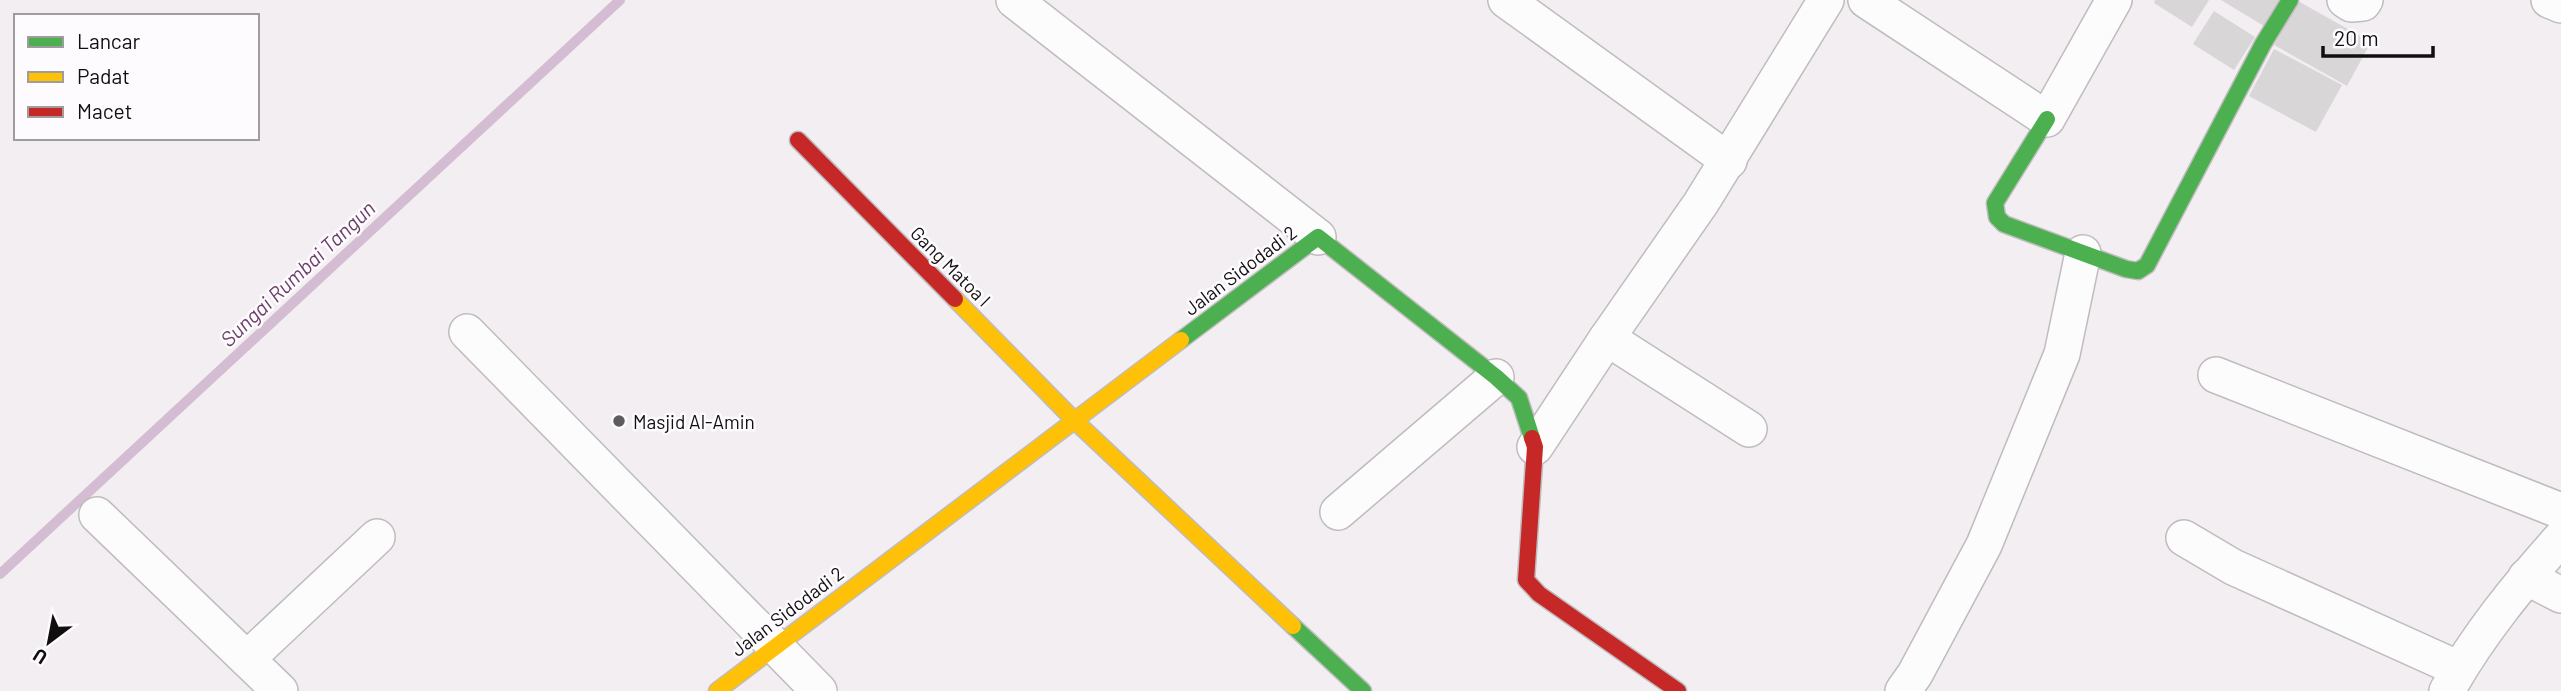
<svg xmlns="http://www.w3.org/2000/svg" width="2561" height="691" font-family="Barlow,sans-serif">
  <rect width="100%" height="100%" fill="#f2eef1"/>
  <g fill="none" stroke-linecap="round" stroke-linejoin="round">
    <path stroke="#d4bcd2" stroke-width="10" d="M0 574 620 0"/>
  </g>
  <g fill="#d9d6d8">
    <path d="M2155 0H2209L2192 27 2154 3Z"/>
    <path d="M2221 0H2280L2264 26Z"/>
    <path d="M2298 1 2371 42 2347 86 2274 45Z"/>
    <path d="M2214 11 2255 37 2234 70 2193 44Z"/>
    <path d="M2274 49 2342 85 2316 132 2249 96Z"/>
  </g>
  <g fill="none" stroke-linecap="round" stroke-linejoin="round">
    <g stroke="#bfbcbe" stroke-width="38">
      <g id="street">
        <path d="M1014 0 1318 237"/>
        <path d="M1506 0 1729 161"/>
        <path d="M1866 0 2047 119 2114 0"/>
        <path d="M2345 0 2351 4 2363 3 2365 0"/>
        <path d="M2549 0 2561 5"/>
        <path d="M467 332 819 691"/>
        <path d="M1607 338 1749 429"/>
        <path d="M2216 375 2561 511"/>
        <path d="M1535 447 1607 338 1701 203 1826 0"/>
        <path d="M1338 512 1496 377"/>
        <path d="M97 515 280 691"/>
        <path d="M2184 538 2233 567 2459 669"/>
        <path d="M2526 577 2561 595"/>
        <path d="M247 659 377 537"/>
        <path d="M1903 691 1915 674 1984 545 2062 354 2083 253"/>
        <path d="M2447 691C2477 636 2519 585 2561 538"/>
      </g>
    </g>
    <g stroke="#bfbcbe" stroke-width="19">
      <g id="fast">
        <path d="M2047 119 1995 203 1997 217 2004 224 2126 269 2138 271 2147 265 2263 44 2290 0"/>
        <path d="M1181 340 1318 237 1496 377 1519 398 1532 438"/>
        <path d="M1293 626 1363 691"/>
      </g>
    </g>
    <g stroke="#bfbcbe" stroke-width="19">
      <g id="slow">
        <path d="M955 299 1075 421 1293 626"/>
        <path d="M717 691 1181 340"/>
      </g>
    </g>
    <g stroke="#bfbcbe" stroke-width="19">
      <g id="jam">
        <path d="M798 140 955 299"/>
        <path d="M1532 438 1535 447 1526 580 1539 594 1678 691"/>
      </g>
    </g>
    <use href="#street" stroke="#fdfcfd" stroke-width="35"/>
    <use href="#fast" stroke="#4caf50" stroke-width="16"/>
    <use href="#slow" stroke="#ffc107" stroke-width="16"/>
    <use href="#jam" stroke="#c62828" stroke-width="16"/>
  </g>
  <circle fill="#5f5c5e" stroke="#fefbfe" stroke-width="2.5" cx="619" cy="421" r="7"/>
  <g text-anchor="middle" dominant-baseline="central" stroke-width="5" stroke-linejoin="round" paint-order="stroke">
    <g font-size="19" fill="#100e0f" stroke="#fefbfe">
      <text transform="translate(951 266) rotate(45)">Gang Matoa I</text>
      <text transform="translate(1240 270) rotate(-37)">Jalan Sidodadi 2</text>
      <text transform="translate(787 611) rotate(-37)">Jalan Sidodadi 2</text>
    </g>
    <g font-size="19" fill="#100e0f" stroke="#fefbfe" text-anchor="start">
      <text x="633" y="421">Masjid Al-Amin</text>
    </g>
    <g font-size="21" font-style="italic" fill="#6b3f68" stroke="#fefbfe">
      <text transform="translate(297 273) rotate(-43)">Sungai Rumbai Tangun</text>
    </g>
  </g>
  <rect x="14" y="14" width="245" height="126" fill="#fefbfe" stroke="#9f9c9e" stroke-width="2"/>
  <rect x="28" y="37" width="35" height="10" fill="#4caf50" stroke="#9f9c9e" stroke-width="2"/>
  <text x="77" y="49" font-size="21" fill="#100e0f">Lancar</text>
  <rect x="28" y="72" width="35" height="10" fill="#ffc107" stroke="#9f9c9e" stroke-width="2"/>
  <text x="77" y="84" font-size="21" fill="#100e0f">Padat</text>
  <rect x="28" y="107" width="35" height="10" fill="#c62828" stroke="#9f9c9e" stroke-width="2"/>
  <text x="77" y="119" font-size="21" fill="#100e0f">Macet</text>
  <g transform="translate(49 642) rotate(212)" stroke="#fefbfe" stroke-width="5" paint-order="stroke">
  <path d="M0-5L12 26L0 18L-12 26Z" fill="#100e0f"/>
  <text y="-10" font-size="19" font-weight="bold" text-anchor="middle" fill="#100e0f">U</text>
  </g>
  <path d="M2323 46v10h110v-10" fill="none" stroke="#100e0f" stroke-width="3.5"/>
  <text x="2334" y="46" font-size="21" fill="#100e0f" stroke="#fefbfe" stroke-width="5" paint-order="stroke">20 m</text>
</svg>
